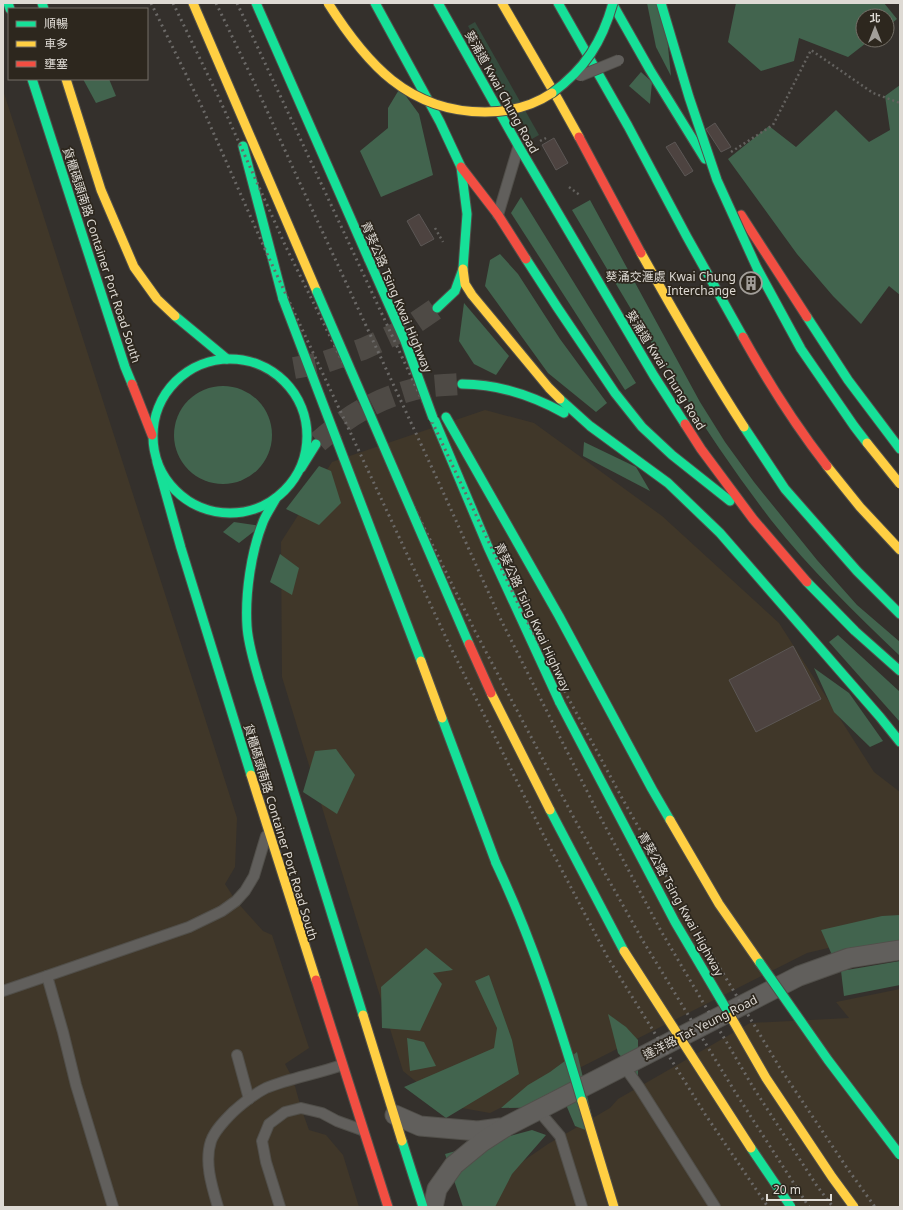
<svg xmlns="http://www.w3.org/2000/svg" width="903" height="1210" font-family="'Noto Sans','Noto Sans TC',sans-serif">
  <rect width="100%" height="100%" fill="#34302c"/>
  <g fill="#403729">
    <path d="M3 90 237 818 235 867 225 884 236 901 263 931 272 935 309 1048 285 1064 293 1079 301 1108 309 1130 326 1135 343 1155 359 1207H3Z"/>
    <path d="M485 410 534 423 662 516 779 623 874 772 900 792V931L807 953 490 1113 445 1105 403 1071 282 677 281 542 332 462Z"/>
    <path d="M900 989V1207H480L490 1184 548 1144 610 1108 618 1099 750 1023 849 1018 836 1002Z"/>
  </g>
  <path fill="#354a3c" d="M475 22 539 135 532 139 468 26Z"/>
  <g fill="#42644e">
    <path d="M647 3H658L666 27 671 76 656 47Z"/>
    <path d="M736 3H884L897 19 887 27V16H863V40H870L848 57 799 38 794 61 761 71 728 42Z"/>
    <path d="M641 72 652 82 650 104 629 86Z"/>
    <path d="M83 79H109L116 96 96 103Z"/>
    <path d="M900 85V295L889 286 861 324 833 296 797 254 728 159 769 126 796 147 836 110 869 142 890 130 885 96Z"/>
    <path d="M400 88 419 114 433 175 381 197 360 151 388 128V108Z"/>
    <path d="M521 197 636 383 625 390 511 213Z"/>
    <path d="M590 200 700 402 725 442 754 482 817 560 857 605 900 642V656C855 613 810 569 771 520 696 422 635 316 572 210Z"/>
    <path d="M500 254 518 274 560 339 607 403 596 412 548 373 485 286 490 260Z"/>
    <path d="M464 303 509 356 496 375 474 364 459 341Z"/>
    <circle cx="223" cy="435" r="49"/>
    <path d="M584 442 636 467 650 491 583 456Z"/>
    <path d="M319 466 331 471 341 503 319 525 286 509Z"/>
    <path d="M234 522 261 526 239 543 223 532Z"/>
    <path d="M280 554 299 568 292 595 270 582Z"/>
    <path d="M838 635 900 692V722L829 642Z"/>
    <path d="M814 668 849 693 883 741 870 747 834 712Z"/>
    <path d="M336 749 355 775 337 814 303 792 315 751Z"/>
    <path d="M900 915V941L832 955 821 930 882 916Z"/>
    <path d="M426 948 453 970 433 973 442 984 420 1031 382 1028 381 987Z"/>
    <path d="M900 961V985L844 996 841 971Z"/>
    <path d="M489 975 512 1040 519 1074 446 1118 404 1087 494 1048 497 1028 475 981Z"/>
    <path d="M608 1014 626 1027 638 1040V1076L618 1053Z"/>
    <path d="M407 1038 424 1042 436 1066 410 1071Z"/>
    <path d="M577 1052 596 1134 575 1126 567 1107 501 1108 528 1085 550 1072Z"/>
    <path d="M532 1130 546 1135 512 1174 495 1207H463L445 1154Z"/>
  </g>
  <g fill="#4d4340" stroke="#5c5755">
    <path d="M715 123 731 147 721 152 706 129Z"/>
    <path d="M554 138 568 163 556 170 542 145Z"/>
    <path d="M675 142 693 171 685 176 666 147Z"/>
    <path d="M419 214 434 239 421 246 407 221Z"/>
    <path d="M748 274 758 290 754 292 744 276Z"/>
    <path d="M793 646 821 699 756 732 729 680Z"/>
  </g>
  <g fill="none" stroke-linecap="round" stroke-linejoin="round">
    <path stroke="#4e4a45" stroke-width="22" stroke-dasharray="22 11" stroke-linecap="butt" d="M294 368 322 363 363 349 406 329 437 308"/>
    <path stroke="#4e4a45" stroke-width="22" stroke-dasharray="22 11" stroke-linecap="butt" d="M318 442C351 413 381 396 424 387 436 385 449 385 462 384"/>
    <g stroke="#514f4a" stroke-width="12">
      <g id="lane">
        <path d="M498 215 518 148"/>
        <path d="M3 991 47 976"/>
        <path d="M237 1055 249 1099"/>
        <path d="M624 1066 639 1087 715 1207"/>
        <path d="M538 1110 560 1136 582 1207"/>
        <path d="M113 1207 76 1085 63 1032 47 976 189 927 222 911 236 901 245 891 254 876 266 836"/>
        <path d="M218 1207C212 1187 204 1162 211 1141 215 1130 225 1120 233 1112 243 1103 254 1094 266 1088 290 1078 317 1074 342 1065"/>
        <path d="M280 1207 266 1162 262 1141 269 1124 285 1112 301 1108 322 1113 337 1121 362 1130"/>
      </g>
    </g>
    <g stroke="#514f4a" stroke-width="21">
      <g id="street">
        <path d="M395 1115 420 1126 478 1131 500 1128"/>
        <path d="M433 1207 437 1189 454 1165 482 1142 507 1126 799 976 849 958 900 950"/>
      </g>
    </g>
    <g stroke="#514f4a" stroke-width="11">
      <g id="fast">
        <path d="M8 3 10 9"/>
        <path d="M42 3 44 9"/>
        <path d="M256 3 369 260"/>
        <path d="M375 3 440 122 461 167 467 214 463 269 455 291 437 308"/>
        <path d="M438 3 519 147 654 376 685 424"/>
        <path d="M558 3 628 126 687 237 743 337"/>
        <path d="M612 3 650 70 705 159"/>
        <path d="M32 79 125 367 132 384"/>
        <path d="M243 146 283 299"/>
        <path d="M526 259 557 307 615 393 642 427 672 455 730 501"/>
        <path d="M175 316 227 359"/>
        <path d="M807 317 848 380 900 449"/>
        <circle cx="230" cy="436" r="77"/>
        <path d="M462 384C498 384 533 396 564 413"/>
        <path d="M560 399 590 426 668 483 720 533 880 717 900 742"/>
        <path d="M446 417 559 616 652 789 670 820"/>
        <path d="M435 421 488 547 560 703"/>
        <path d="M744 427 785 489 857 571 900 614"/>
        <path d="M157 462 181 548 251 775"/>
        <path d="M301 468 316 444"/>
        <path d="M276 498C272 506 266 514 263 522 251 552 245 594 247 626 248 644 254 662 259 680L363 1015"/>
        <path d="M807 582 855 631 900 671"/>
        <path d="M442 718 496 863"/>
        <path d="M550 810 624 951"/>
        <path d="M402 1141 423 1207"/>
      </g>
    </g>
    <g stroke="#514f4a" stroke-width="11">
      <g id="slow">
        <path d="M193 3 317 292"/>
        <path d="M502 3 559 101 579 137"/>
        <path d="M66 79 101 190 134 267 157 299 175 316"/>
        <path d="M641 253C674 312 707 370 744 427"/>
        <path d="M463 269 465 284 472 295 549 388 560 399"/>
        <path d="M827 466 860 507 900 550"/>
        <path d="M491 693 550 810"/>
        <path d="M251 775 316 980"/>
        <path d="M670 820 719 904 760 963"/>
        <path d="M363 1015 402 1141"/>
      </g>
    </g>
    <g stroke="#514f4a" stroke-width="11">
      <g id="jam">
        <path d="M579 137 641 253"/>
        <path d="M461 167 498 215 526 259"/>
        <path d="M741 215 807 317"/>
        <path d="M743 337C768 382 796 426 827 466"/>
        <path d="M132 384 152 435"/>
        <path d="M685 424 701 449 753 519 807 582"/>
        <path d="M316 980 388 1207"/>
      </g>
    </g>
    <g stroke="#64625f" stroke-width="2.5" stroke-dasharray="2 3" stroke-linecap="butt">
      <path d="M540 141 546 138"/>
      <path d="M731 152 773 125 811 50 873 93 900 103"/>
      <path d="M569 187 581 196"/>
      <path d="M435 228 443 242"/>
    </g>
    <use href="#lane" stroke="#615f5c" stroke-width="10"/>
    <use href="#street" stroke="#615f5c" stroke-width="19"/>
    <use href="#fast" stroke="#16e098" stroke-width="9"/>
    <use href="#slow" stroke="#ffcf43" stroke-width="9"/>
    <use href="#jam" stroke="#f24e42" stroke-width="9"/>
    <g stroke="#6b6967" stroke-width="3" stroke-dasharray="2 4" stroke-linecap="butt">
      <path d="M151 3 202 107 268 256 448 642 545 838 608 958 705 1114 768 1207"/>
      <path d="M173 3 219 98 286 247 475 631 575 820 643 941 737 1095 809 1207"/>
      <path d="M216 3 254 82 298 179 439 483 500 618 597 811 661 931 753 1087 817 1186 833 1207"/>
      <path d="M237 3 457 475 520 608 622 798 688 915 780 1068 847 1168 875 1207"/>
    </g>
    <g stroke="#514f4a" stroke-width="12" stroke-linecap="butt">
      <path id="lane-bridge" d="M580 76 619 60"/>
    </g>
    <g stroke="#514f4a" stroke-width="11" stroke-linecap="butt">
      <g id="fast-bridge">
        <path d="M661 3 689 97 717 180 757 268 801 349 854 426 867 443"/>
        <path d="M552 93C585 69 602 42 613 3"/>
        <path d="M369 260 405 341 433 418"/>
        <path d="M317 292 469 644"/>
        <path d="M283 299 421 661"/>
        <path d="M560 703 675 922 731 1017"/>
        <path d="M496 863C532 939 558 1020 582 1101"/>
        <path d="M760 963 828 1060 900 1155"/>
        <path d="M751 1148 791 1207"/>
      </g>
    </g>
    <g stroke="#514f4a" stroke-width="11" stroke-linecap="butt">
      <g id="slow-bridge">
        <path d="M328 3C366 63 408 112 485 112 510 112 531 107 552 93"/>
        <path d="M867 443 900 484"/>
        <path d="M421 661 442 718"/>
        <path d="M624 951 751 1148"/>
        <path d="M731 1017 766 1078 832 1177 854 1207"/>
        <path d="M582 1101 614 1207"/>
      </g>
    </g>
    <g stroke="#514f4a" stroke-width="11" stroke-linecap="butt">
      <path id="jam-bridge" d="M469 644 491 693"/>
    </g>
    <use href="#lane-bridge" stroke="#615f5c" stroke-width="10"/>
    <use href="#fast-bridge" stroke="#16e098" stroke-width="9"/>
    <use href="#slow-bridge" stroke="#ffcf43" stroke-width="9"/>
    <use href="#jam-bridge" stroke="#f24e42" stroke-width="9"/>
  </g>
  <defs>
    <g id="building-ring" transform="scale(1.15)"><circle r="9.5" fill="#2d271e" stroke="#a29e99" stroke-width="1.5"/><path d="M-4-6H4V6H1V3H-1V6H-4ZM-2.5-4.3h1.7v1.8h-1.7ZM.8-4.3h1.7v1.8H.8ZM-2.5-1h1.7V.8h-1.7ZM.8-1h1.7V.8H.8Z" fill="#a29e99"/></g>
  </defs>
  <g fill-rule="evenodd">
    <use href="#building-ring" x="751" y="283"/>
  </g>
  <g text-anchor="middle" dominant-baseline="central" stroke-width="3.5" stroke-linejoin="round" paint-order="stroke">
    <g font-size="12" fill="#dedad4" stroke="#2d271e">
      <text transform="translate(502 92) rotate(61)">葵涌道 Kwai Chung Road</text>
      <text transform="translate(102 255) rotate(72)">貨櫃碼頭南路 Container Port Road South</text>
      <text transform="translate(397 297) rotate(67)">青葵公路 Tsing Kwai Highway</text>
      <text transform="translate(666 370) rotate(58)">葵涌道 Kwai Chung Road</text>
      <text transform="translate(533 617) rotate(65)">青葵公路 Tsing Kwai Highway</text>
      <text transform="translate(281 832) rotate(73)">貨櫃碼頭南路 Container Port Road South</text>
      <text transform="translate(681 904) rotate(61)">青葵公路 Tsing Kwai Highway</text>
      <text transform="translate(700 1027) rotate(-27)">達洋路 Tat Yeung Road</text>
    </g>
    <g font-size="12" fill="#dedad4" stroke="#2d271e" text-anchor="end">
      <text x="736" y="276">葵涌交滙處 Kwai Chung<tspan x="736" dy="14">Interchange</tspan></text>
    </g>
  </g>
  <rect width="903" height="1210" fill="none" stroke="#dedad4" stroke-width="8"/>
  <rect x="8" y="8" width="140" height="72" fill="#2d271e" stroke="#746f67"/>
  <rect x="16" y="21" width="20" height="6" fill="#16e098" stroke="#746f67"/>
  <text x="44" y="28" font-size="12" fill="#dedad4">順暢</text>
  <rect x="16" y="41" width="20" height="6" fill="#ffcf43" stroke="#746f67"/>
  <text x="44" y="48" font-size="12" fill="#dedad4">車多</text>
  <rect x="16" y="61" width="20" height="6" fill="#f24e42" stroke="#746f67"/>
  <text x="44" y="68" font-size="12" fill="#dedad4">壅塞</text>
  <g transform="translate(875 28)"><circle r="19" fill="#2d271e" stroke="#746f67"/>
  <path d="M0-3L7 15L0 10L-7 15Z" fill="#a29e99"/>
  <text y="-6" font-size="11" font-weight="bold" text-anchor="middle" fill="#dedad4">北</text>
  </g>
  <path d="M767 1194v6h64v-6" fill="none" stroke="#dedad4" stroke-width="2"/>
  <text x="773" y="1194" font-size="12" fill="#dedad4" stroke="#2d271e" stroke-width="3" paint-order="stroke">20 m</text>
</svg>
